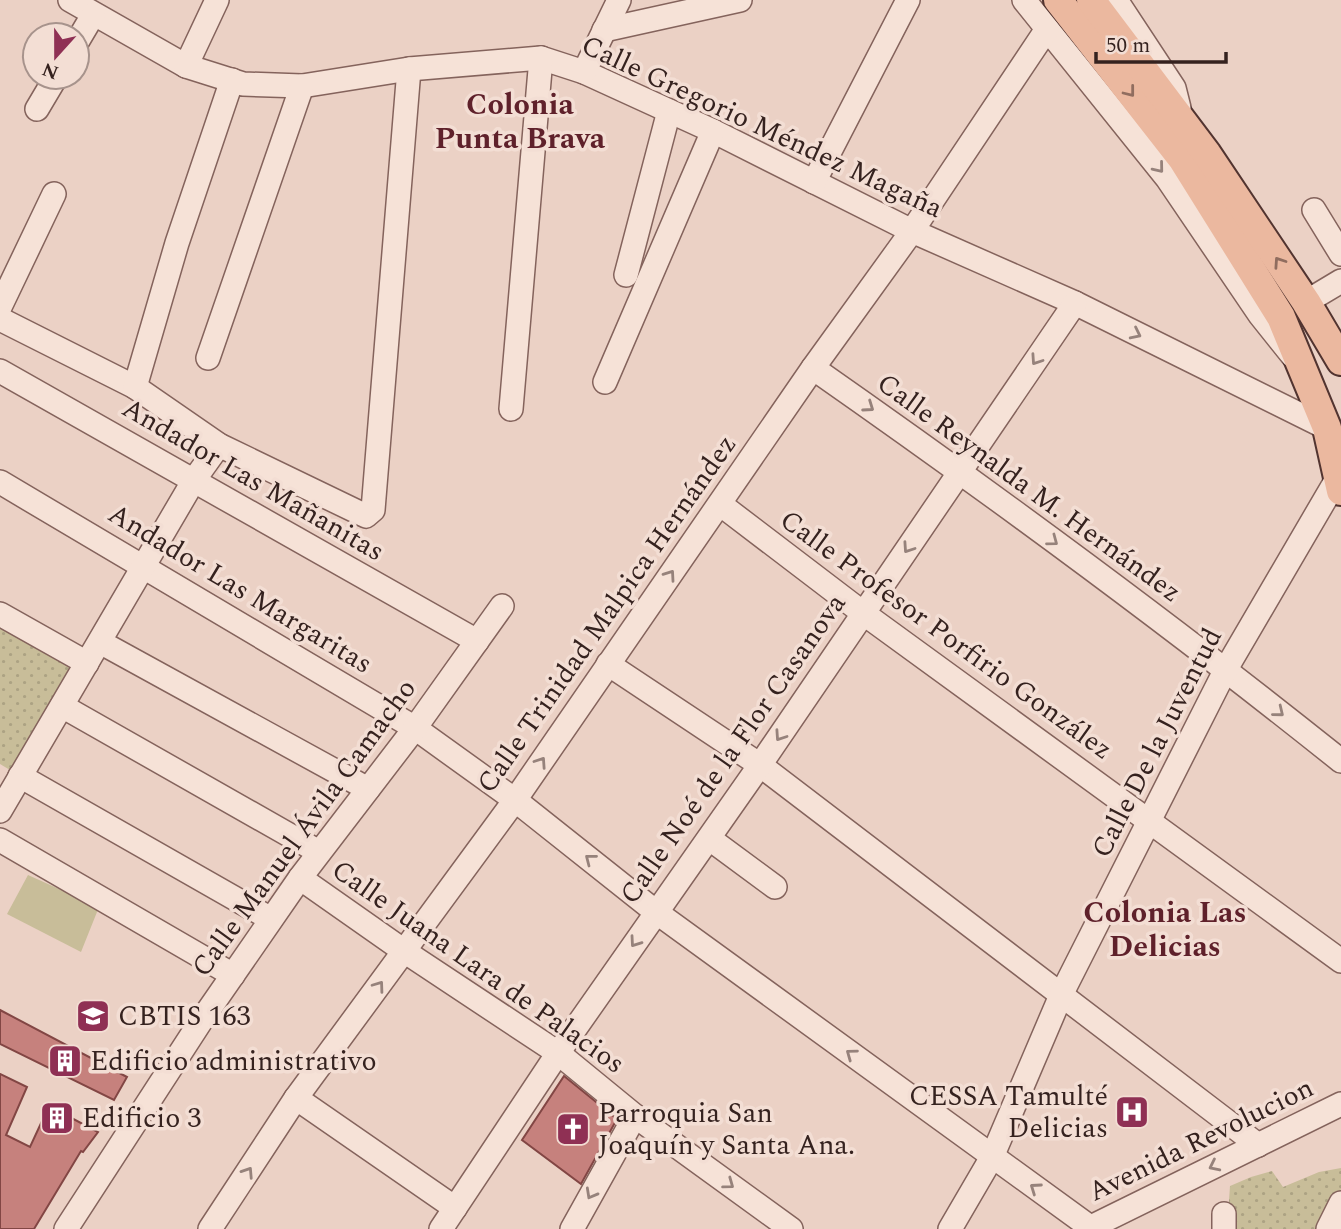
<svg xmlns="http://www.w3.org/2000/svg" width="1341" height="1229" font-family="Spectral,serif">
  <defs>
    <pattern id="park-dots" width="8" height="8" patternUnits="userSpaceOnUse" patternTransform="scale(1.75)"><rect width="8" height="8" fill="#c8bd99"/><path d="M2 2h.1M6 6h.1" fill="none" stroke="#aca283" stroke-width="1.8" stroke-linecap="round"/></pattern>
  </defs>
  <rect width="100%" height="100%" fill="#ebd1c5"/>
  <path fill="#c8bd99" d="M28 875 99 907 81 952 7 914Z"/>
  <g fill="url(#park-dots)">
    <path d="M0 614 87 663 20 776 0 764Z"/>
    <path d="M1341 1168V1189L1318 1229H1227L1230 1186 1251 1177 1272 1171 1283 1187 1319 1172Z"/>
  </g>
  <g fill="#c6817d" stroke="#824644" stroke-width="2">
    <path d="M0 1010 127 1077 114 1100 0 1044Z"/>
    <path d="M0 1074 27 1087 6 1135 30 1147 49 1106 98 1132 83 1152 81 1151 34 1229H0Z"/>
    <path d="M564 1076 617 1119 581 1184 522 1140Z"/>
  </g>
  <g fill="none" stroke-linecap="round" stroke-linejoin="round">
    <g stroke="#84635c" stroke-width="26">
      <g id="minor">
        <path d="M70 0 186 66 243 84 302 86 409 69 541 58 584 72 713 131 912 231 1075 303 1327 428"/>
        <path d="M1024 0 1167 178 1260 315 1292 355"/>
        <path d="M1116 0 1174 88 1179 108"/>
        <path d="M604 30 740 0"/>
        <path d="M77 42 93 15"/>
        <path d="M186 66 217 0"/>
        <path d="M584 72 619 0"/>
        <path d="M37 109 56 77"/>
        <path d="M814 182 908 0"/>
        <path d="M1314 210 1341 254"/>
        <path d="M626 275 669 111"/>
        <path d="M1306 302 1341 281"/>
        <path d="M0 307 54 194"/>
        <path d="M0 319 135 387 219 445 366 516 373 510 409 69"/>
        <path d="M208 358 302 86"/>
        <path d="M813 368C993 494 1170 624 1341 761"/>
        <path d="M0 371 477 641"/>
        <path d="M605 382 713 131"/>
        <path d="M135 387 177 243 232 80"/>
        <path d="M511 409 541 58"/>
        <path d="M0 482 415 728 515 800 656 912 1090 1227"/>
        <path d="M720 504 863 613 1341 961"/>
        <path d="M0 614 87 663"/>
        <path d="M100 642 368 789"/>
        <path d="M608 664 760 765 1258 1145"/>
        <path d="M62 706 319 852"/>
        <path d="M20 776 271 919"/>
        <path d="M0 811 194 480 219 445"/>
        <path d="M710 839 775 887"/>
        <path d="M0 840 233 975"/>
        <path d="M300 878 404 951 558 1053 635 1116 791 1229"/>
        <path d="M296 1098 455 1208"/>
        <path d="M1224 1214V1229"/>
        <path d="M66 1229 201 1021 300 878 415 728 502 606"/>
        <path d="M210 1229 296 1098 515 800 813 368 912 231 1047 29"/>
        <path d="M441 1229 558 1053 760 765 1075 303"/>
        <path d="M572 1229 635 1116"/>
        <path d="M950 1229 992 1157 1062 993 1226 669 1337 479"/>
        <path d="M1087 1229 1341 1104"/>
        <path d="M1328 1229 1341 1203"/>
      </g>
    </g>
    <g stroke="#523430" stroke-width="32">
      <g id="major">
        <path d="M1058 0 1183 160 1281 317 1327 428 1341 491"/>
        <path d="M1091 0 1207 154 1306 302 1341 361"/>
      </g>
    </g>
    <use href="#minor" stroke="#f6e2d7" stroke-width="23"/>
    <use href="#major" stroke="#ebb89f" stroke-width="28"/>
  </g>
  <defs><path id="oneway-chevron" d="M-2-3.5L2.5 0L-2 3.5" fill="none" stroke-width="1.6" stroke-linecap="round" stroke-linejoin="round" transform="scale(1.75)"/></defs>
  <g stroke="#906d5f">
    <use href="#oneway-chevron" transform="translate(1130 92) rotate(52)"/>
    <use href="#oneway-chevron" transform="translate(1279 262) rotate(-124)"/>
  </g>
  <g stroke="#96827b">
    <use href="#oneway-chevron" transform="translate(1159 168) rotate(51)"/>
    <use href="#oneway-chevron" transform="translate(1136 334) rotate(26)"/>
    <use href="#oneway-chevron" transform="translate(1036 360) rotate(124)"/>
    <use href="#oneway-chevron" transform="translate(869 407) rotate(35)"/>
    <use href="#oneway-chevron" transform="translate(1053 541) rotate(37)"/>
    <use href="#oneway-chevron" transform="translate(908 548) rotate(124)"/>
    <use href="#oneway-chevron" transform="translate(670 575) rotate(-55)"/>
    <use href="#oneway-chevron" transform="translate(1279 712) rotate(39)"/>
    <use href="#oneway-chevron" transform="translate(780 736) rotate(124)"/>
    <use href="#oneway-chevron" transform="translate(541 762) rotate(-56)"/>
    <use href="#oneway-chevron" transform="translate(590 859) rotate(-142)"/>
    <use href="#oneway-chevron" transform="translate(635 942) rotate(125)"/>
    <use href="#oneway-chevron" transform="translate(379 986) rotate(-54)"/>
    <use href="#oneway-chevron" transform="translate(851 1054) rotate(-144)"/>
    <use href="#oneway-chevron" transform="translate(1214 1166) rotate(154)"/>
    <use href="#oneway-chevron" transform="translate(248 1172) rotate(-57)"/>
    <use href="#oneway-chevron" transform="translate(729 1184) rotate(36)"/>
    <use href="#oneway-chevron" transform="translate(1035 1188) rotate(-145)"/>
    <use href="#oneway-chevron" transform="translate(591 1194) rotate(119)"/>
  </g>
  <defs>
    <g id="university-square" transform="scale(1.75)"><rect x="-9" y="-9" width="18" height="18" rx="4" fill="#8f3054" stroke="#f3ded4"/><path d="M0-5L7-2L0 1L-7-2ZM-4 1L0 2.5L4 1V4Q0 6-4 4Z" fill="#fff"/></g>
    <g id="building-square" transform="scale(1.75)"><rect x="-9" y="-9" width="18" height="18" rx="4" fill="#8f3054" stroke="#f3ded4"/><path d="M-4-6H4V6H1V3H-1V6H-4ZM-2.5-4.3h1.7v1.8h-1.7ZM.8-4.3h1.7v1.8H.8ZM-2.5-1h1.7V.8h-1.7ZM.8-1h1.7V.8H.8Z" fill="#fff"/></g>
    <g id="hospital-square" transform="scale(1.75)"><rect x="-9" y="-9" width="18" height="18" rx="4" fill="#8f3054" stroke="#f3ded4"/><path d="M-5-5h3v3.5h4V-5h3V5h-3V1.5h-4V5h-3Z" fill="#fff"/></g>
    <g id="church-square" transform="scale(1.75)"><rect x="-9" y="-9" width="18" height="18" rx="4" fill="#8f3054" stroke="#f3ded4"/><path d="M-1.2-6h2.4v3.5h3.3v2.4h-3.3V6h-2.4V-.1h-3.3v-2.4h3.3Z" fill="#fff"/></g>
  </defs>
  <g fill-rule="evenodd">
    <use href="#university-square" x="93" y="1016"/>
    <use href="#building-square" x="65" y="1061"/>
    <use href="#hospital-square" x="1132" y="1112"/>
    <use href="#building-square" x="57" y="1118"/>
    <use href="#church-square" x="573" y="1129"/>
  </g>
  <g text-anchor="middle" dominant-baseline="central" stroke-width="7" stroke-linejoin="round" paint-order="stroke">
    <g font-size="28" fill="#35221f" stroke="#f3ded4">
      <text transform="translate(762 127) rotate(25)">Calle Gregorio Méndez Magaña</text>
      <text transform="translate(253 480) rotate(30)">Andador Las Mañanitas</text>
      <text transform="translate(1029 488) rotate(36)">Calle Reynalda M. Hernández</text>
      <text transform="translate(240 589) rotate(31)">Andador Las Margaritas</text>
      <text transform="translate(607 614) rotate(-55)">Calle Trinidad Malpica Hernández</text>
      <text transform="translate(946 635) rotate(36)">Calle Profesor Porfirio González</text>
      <text transform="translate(1157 743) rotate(-63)">Calle De la Juventud</text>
      <text transform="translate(733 749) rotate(-55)">Calle Noé de la Flor Casanova</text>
      <text transform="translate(304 828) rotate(-54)">Calle Manuel Ávila Camacho</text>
      <text transform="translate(478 967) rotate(35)">Calle Juana Lara de Palacios</text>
      <text transform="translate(1201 1140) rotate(-26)">Avenida Revolucion</text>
    </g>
    <g font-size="28" fill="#35221f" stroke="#f3ded4" text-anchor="start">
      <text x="118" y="1016">CBTIS 163</text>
      <text x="90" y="1061">Edificio administrativo</text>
      <text x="1108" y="1096" text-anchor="end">CESSA Tamulté<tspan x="1108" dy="32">Delicias</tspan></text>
      <text x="598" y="1113">Parroquia San<tspan x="598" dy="32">Joaquín y Santa Ana.</tspan></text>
      <text x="82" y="1118">Edificio 3</text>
    </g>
    <g font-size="30" font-weight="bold" fill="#5f212b" stroke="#f3ded4">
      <text x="520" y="105">Colonia<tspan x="520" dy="34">Punta Brava</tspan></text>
      <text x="1165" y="913">Colonia Las<tspan x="1165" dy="34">Delicias</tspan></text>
    </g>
  </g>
  <g transform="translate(56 56) rotate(201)"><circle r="33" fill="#f3ded4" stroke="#a7938c" stroke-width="2"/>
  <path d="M0-5L12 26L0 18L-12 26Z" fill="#8f3054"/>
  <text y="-10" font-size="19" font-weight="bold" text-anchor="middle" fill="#35221f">N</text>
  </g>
  <path d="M1096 52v10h130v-10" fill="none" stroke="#35221f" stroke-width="3.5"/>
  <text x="1106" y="52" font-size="21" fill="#35221f" stroke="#f3ded4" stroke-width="5" paint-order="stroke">50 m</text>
</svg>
